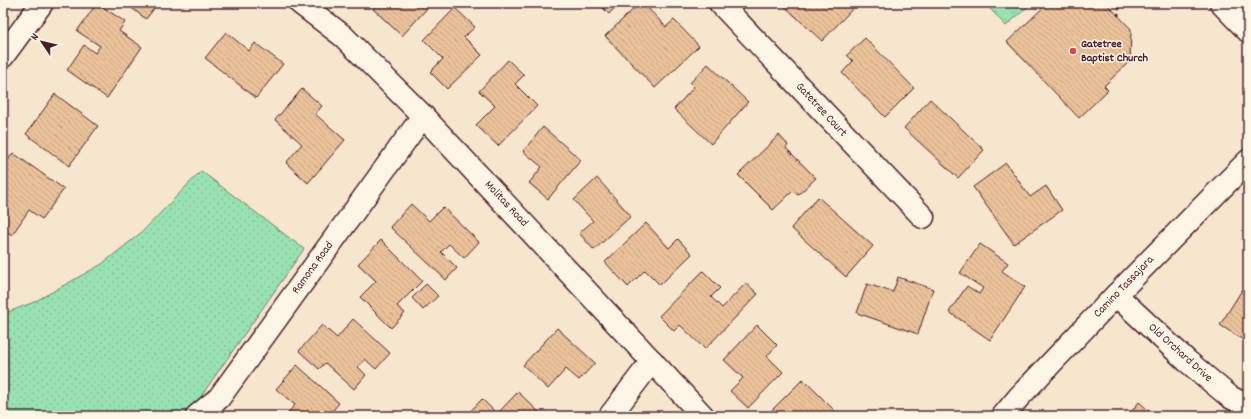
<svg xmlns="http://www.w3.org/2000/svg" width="1251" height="419" font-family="Dekko,sans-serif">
  <defs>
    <pattern id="grass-dots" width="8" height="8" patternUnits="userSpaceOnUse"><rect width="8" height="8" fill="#98e2b2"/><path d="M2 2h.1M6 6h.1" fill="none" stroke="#84c199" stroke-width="1.8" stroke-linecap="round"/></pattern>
    <pattern id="park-crowns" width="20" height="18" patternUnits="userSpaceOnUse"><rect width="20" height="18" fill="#98e2b2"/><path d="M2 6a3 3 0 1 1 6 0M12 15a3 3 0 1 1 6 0" fill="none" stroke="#84c199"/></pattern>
    <pattern id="building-back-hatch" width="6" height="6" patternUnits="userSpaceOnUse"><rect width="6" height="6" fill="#eac29a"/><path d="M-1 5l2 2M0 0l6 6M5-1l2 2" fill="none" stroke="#caa685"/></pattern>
  </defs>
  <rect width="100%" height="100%" fill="#f7e6ce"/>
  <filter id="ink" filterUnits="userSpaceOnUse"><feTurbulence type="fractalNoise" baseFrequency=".025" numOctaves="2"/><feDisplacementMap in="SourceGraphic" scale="8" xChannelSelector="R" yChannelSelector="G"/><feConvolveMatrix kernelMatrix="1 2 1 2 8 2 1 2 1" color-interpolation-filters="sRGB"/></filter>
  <g filter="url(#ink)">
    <path fill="url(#grass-dots)" stroke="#71806e" d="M201 171 304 249 199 399 180 416H3V314L34 302 102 264 142 232Z"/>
    <path fill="url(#park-crowns)" stroke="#71806e" d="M985 3H1032L1006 26Z"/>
    <g fill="url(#building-back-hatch)" stroke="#4a1f2b">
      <path d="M97 3 125 22 119 31 142 47 107 98 67 70 84 45 95 53 100 46 77 31Z"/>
      <path d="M125 3H158L146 19Z"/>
      <path d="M379 3H429L431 4 402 36 373 9Z"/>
      <path d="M598 3H619L609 14Z"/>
      <path d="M640 3H643L666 27 674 20 699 46 655 88 605 36Z"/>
      <path d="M781 3H858L822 41Z"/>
      <path d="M1048 3H1106L1131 29 1130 61 1104 86 1108 90 1079 118 1007 42Z"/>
      <path d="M455 8 475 27 464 37 482 55 447 89 430 72 443 59 424 40Z"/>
      <path d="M226 32 249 51 255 43 283 64 256 98 205 58Z"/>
      <path d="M865 38 914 88 885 117 842 73 853 61 847 55Z"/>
      <path d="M508 60 524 75 515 84 537 106 498 146 476 125 495 106 479 91Z"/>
      <path d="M708 64 748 102 711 144 674 109 694 87 690 83Z"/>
      <path d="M302 89 322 106 315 114 345 140 308 183 286 163 302 144 275 120Z"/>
      <path d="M55 94 98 126 69 166 26 134Z"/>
      <path d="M930 99 984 150 958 178 904 128Z"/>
      <path d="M543 127 581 160 548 199 529 183 542 167 523 151Z"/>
      <path d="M779 135 788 145 786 148 816 178 798 195 793 191 773 210 738 175Z"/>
      <path d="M13 153 64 189 42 219 29 210 12 235 3 229V167Z"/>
      <path d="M1006 163 1030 197 1046 186 1062 210 1014 244 973 187Z"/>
      <path d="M597 178 631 216 594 250 579 233 593 221 574 200Z"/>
      <path d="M818 197 873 246 846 277 791 228Z"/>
      <path d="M411 204 429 221 443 207 479 242 464 258 449 244 441 252 457 268 446 280 390 227Z"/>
      <path d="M646 223 669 248 678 239 692 254 660 285 645 270 628 287 605 262Z"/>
      <path d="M381 240 422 281 397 306 405 313 391 328 360 297 376 281 358 264Z"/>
      <path d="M980 244 1008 263 1002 271 1025 287 990 340 949 312 967 286 979 294 983 288 960 273Z"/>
      <path d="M703 271 720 288 711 297 722 308 746 283 758 294 705 349 680 325 674 331 659 316Z"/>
      <path d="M898 277 933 289 918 334 857 313 867 284 893 292Z"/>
      <path d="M426 284 438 296 423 310 412 298Z"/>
      <path d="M1242 290 1248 294V343L1220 325Z"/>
      <path d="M353 319 390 353 376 369 365 359 358 367 366 375 354 389 325 363 319 369 299 351 322 325 337 338Z"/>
      <path d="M757 325 777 345 767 356 783 372 748 408 730 391 743 378 724 360Z"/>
      <path d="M557 328 595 363 579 380 566 369 548 389 523 365Z"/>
      <path d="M297 365 339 403 328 416H285L295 405 276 389Z"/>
      <path d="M803 379 840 416H766Z"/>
      <path d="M518 392 543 416H469L467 415 482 399 497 414Z"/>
      <path d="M1139 402 1155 416H1128Z"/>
    </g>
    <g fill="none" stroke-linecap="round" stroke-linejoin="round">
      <g stroke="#4a1f2b" stroke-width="25">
        <g id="street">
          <path d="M300 3 343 36 423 116 703 416"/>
          <path d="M720 3 923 217"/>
          <path d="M1221 3 1248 31"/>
          <path d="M3 56 42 3"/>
          <path d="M1116 295 1187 361 1230 397 1248 406"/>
          <path d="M197 416 219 398 423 116"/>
          <path d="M610 416 652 361"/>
        </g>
      </g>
      <g stroke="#4a1f2b" stroke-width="25">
        <path id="secondary" d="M1003 416 1019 397 1116 295 1248 161"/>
      </g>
      <path stroke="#4a1f2b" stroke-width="2.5" stroke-dasharray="3 3" stroke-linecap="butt" d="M1118 16 1120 3"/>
      <use href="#street" stroke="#fcf5e5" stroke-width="22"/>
      <use href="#secondary" stroke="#fcf5e5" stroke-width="22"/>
    </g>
  </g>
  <circle fill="#d1495b" stroke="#fcf5e5" stroke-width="1.5" cx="1073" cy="51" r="4"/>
  <g text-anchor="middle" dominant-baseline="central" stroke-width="3" stroke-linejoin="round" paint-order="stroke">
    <g font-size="12" font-weight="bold" fill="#4a1f2b" stroke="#fcf5e5" text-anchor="start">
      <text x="1081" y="44">Gatetree<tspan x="1081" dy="14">Baptist Church</tspan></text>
    </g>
    <g font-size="12" fill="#4a1f2b" stroke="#fcf5e5">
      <text transform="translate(821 110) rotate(47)">Gatetree Court</text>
      <text transform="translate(506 204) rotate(47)">Molitas Road</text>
      <text transform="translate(313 268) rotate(-54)">Ramona Road</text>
      <text transform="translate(1124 287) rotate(-46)">Camino Tassajara</text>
      <text transform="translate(1180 353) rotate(42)">Old Orchard Drive</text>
    </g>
  </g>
  <rect width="1251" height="419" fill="none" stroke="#fcf5e5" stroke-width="16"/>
  <rect x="8" y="8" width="1235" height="403" fill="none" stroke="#4a1f2b" stroke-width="1.5" filter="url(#ink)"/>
  <g transform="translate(42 42) rotate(305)" stroke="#fcf5e5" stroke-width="3" paint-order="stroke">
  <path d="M0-3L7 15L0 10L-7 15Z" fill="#4a1f2b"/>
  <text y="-6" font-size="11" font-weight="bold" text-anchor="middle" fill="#4a1f2b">N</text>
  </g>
</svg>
